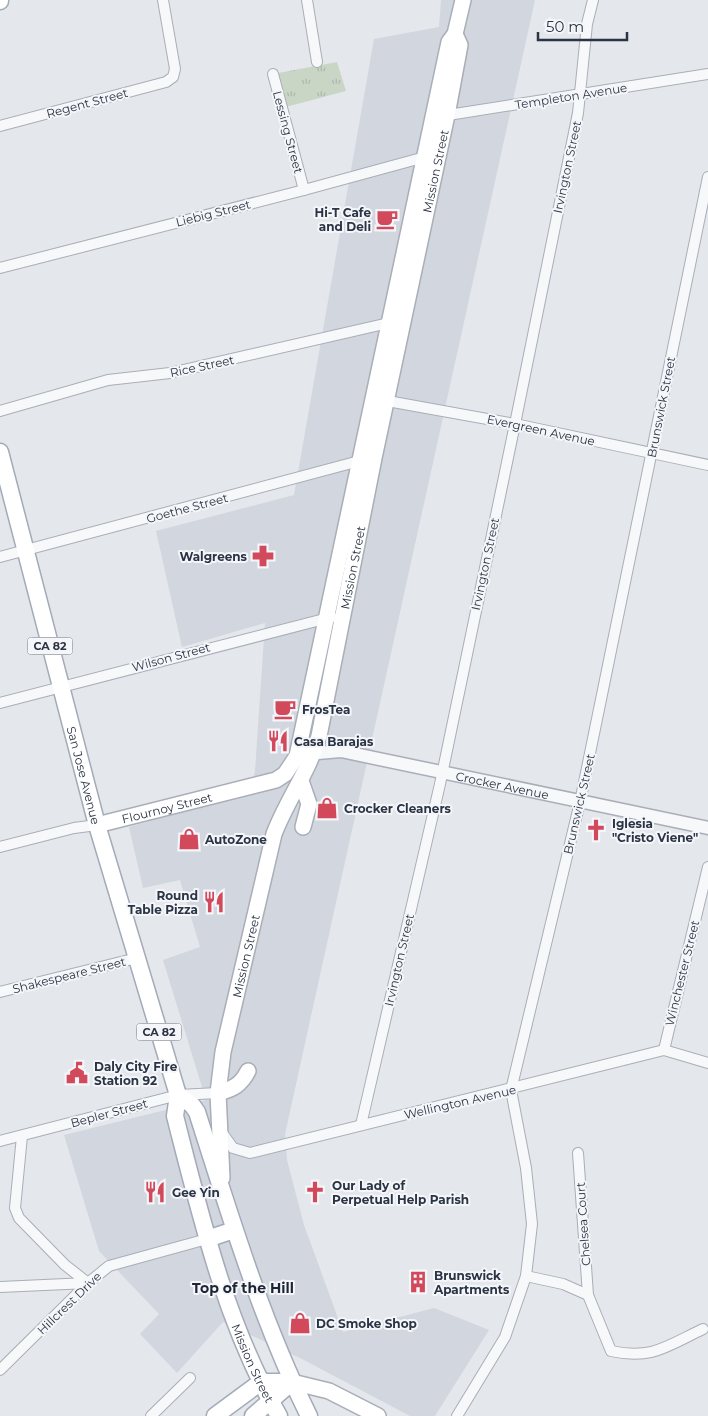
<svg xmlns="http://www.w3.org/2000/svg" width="708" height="1416" font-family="Montserrat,sans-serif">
  <defs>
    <pattern id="grass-tufts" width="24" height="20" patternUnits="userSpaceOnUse" patternTransform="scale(1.25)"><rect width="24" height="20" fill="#c9d6c5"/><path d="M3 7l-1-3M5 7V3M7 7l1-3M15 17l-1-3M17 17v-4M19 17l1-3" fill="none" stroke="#adb8ab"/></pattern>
  </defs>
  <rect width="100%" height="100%" fill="#e4e7ec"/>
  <path fill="#d2d6de" d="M441 0H535L285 1134 287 1160 304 1225 343 1332 434 1308 489 1330 435 1416H410L302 1359 223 1322 177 1373 140 1334 159 1314 99 1251 64 1135 206 1100 163 960 200 947 180 880 143 888 129 827 250 793 255 771 265 623 182 647 156 531 294 495 374 39 439 27Z"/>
  <path fill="url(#grass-tufts)" d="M337 62 346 91 282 108 273 74Z"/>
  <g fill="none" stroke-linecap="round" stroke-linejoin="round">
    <g stroke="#a9aeb7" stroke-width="12">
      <g id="minor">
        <path d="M307 0 317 62"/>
        <path d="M273 74 304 190"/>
        <path d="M442 116 708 74"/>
        <path d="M0 126 166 82 173 77 175 69 163 0"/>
        <path d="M0 268 304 190 425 157"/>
        <path d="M382 400 515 424 708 465"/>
        <path d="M0 411 108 380 170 373 393 322"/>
        <path d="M0 557 363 460"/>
        <path d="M0 703 332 617"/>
        <path d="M0 847 74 828 97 825"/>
        <path d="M0 992 137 958"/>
        <path d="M664 1050 708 867"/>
        <path d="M361 1125 440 784 515 424 578 113 587 24 593 0"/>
        <path d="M220 1130 233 1148 250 1153 664 1050 708 1063"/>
        <path d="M22 1136 15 1208 19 1218 65 1265 88 1283"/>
        <path d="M0 1141 178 1095 218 1093"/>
        <path d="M578 1153 588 1295"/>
        <path d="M526 1276 563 1284 588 1295 611 1351C652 1360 667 1346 703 1329"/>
        <path d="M0 1287 88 1283"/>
        <path d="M0 1370 88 1283 109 1266 207 1239"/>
        <path d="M151 1416 190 1378"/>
        <path d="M457 1416 505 1337 526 1276 532 1224 526 1168 511 1090 580 802 708 177"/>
      </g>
    </g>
    <g stroke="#a9aeb7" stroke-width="15">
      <g id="tertiary">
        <path id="s1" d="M306 754 341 751 708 828"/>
      </g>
    </g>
    <g stroke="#a9aeb7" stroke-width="18">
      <g id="secondary">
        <path d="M301 781 309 804 303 827"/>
        <path id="s2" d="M97 825 276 780 285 774 297 756 449 42 455 34 463 0"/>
        <path d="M218 1093C233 1089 241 1085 248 1071"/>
        <path id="s3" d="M222 1178 218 1093 223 1052 274 834C287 800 309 771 319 736L374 458 447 115 460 45 455 34"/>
        <path d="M292 1382 329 1391 378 1416"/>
      </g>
    </g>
    <g stroke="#a3abb8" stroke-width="19">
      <g id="primary">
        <path d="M0 1V0"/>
        <path id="s4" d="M0 452 97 825 178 1095 175 1116C201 1218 226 1324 279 1416"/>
        <path d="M178 1095 192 1105 197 1112C230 1215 261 1320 309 1416"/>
        <path d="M207 1239 234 1230"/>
        <path d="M215 1416 261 1382H292"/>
        <path d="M253 1416 292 1382"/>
      </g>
    </g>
    <use href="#minor" stroke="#f7f8fa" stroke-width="10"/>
    <use href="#tertiary" stroke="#f7f8fa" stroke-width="12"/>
    <use href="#secondary" stroke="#fff" stroke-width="15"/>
    <use href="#primary" stroke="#fff" stroke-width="16"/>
  </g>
  <defs>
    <g id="cafe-bare" transform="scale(1.725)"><path d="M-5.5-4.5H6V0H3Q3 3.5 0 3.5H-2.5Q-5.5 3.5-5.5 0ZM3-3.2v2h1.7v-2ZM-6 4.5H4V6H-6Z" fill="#d1495b" stroke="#f4f6f9" stroke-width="2.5" paint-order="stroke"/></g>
    <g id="pharmacy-bare" transform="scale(1.725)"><path d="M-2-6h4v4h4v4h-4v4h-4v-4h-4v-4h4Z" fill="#d1495b" stroke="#f4f6f9" stroke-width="2.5" paint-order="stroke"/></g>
    <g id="restaurant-bare" transform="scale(1.725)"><path d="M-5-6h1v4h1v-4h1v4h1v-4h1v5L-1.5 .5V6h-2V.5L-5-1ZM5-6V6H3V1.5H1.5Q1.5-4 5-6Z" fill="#d1495b" stroke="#f4f6f9" stroke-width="2.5" paint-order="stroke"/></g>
    <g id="shop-bare" transform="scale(1.725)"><path d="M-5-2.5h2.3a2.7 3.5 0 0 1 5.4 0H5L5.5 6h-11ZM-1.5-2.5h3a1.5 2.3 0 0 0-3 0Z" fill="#d1495b" stroke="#f4f6f9" stroke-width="2.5" paint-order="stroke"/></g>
    <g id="church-bare" transform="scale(1.725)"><path d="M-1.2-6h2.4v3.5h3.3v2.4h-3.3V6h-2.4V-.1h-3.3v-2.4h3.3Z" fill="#d1495b" stroke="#f4f6f9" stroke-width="2.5" paint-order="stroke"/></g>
    <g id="civic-bare" transform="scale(1.725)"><path d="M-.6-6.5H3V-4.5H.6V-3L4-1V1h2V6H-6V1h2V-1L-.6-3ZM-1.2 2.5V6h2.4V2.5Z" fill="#d1495b" stroke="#f4f6f9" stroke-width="2.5" paint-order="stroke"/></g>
    <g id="building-bare" transform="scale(1.725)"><path d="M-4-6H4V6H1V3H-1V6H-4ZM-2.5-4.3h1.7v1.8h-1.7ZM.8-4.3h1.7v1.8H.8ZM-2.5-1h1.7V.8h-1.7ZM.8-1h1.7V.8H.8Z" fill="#d1495b" stroke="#f4f6f9" stroke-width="2.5" paint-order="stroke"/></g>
  </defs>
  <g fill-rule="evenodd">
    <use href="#cafe-bare" x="387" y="219"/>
    <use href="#pharmacy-bare" x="263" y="556"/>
    <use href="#cafe-bare" x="285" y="709"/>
    <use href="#restaurant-bare" x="278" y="741"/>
    <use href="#shop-bare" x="327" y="808"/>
    <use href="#church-bare" x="596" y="830"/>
    <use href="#shop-bare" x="189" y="839"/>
    <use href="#restaurant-bare" x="214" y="902"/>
    <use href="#civic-bare" x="77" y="1073"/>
    <use href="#restaurant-bare" x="155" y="1192"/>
    <use href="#church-bare" x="315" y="1192"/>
    <use href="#building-bare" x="418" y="1282"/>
    <use href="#shop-bare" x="300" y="1323"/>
  </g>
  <g text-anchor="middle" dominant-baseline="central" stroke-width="4" stroke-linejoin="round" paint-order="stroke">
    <g fill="#f4f6f9" stroke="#676e7b" stroke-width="1">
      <rect x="27.5" y="637.5" width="45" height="17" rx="4"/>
      <rect x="136.5" y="1023.5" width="45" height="17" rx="4"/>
    </g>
    <g font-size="11" font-weight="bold" fill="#2b3445">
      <text x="50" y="646">CA 82</text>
      <text x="159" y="1032">CA 82</text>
    </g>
    <g font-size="12" fill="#2b3445" stroke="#f4f6f9">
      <text transform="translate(571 96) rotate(-9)">Templeton Avenue</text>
      <text transform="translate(87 103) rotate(-15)">Regent Street</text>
      <text transform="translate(288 132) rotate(75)">Lessing Street</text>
      <text transform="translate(567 167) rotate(-78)">Irvington Street</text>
      <text stroke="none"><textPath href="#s3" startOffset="1035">Mission Street</textPath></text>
      <text transform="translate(213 213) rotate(-14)">Liebig Street</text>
      <text transform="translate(202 366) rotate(-12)">Rice Street</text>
      <text transform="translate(661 407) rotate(-79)">Brunswick Street</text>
      <text transform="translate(541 430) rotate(12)">Evergreen Avenue</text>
      <text transform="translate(187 508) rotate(-15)">Goethe Street</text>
      <text transform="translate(485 564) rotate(-78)">Irvington Street</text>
      <text stroke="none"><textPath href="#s3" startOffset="630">Mission Street</textPath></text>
      <text transform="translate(171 657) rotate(-15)">Wilson Street</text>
      <text stroke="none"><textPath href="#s4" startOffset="334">San Jose Avenue</textPath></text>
      <text stroke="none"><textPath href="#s1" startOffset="200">Crocker Avenue</textPath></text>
      <text transform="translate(579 804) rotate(-77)">Brunswick Street</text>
      <text stroke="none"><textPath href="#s2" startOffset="72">Flournoy Street</textPath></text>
      <text stroke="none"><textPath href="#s3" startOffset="225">Mission Street</textPath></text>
      <text transform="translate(399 960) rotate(-77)">Irvington Street</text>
      <text transform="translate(682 973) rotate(-76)">Winchester Street</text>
      <text transform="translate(69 975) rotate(-14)">Shakespeare Street</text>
      <text transform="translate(460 1102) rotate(-13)">Wellington Avenue</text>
      <text transform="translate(109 1113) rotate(-15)">Bepler Street</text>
      <text transform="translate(583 1224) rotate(-94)">Chelsea Court</text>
      <text transform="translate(69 1303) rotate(-44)">Hillcrest Drive</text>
      <text stroke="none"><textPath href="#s4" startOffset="948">Mission Street</textPath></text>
    </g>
    <g font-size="12" font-weight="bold" fill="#2b3445" stroke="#f4f6f9" text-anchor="start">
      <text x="371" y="212" text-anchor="end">Hi-T Cafe<tspan x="371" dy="14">and Deli</tspan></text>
      <text x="247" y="556" text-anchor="end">Walgreens</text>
      <text x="302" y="709">FrosTea</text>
      <text x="294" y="741">Casa Barajas</text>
      <text x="344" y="808">Crocker Cleaners</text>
      <text x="612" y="823">Iglesia<tspan x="612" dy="14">"Cristo Viene"</tspan></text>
      <text x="205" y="839">AutoZone</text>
      <text x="198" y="895" text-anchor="end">Round<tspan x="198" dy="14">Table Pizza</tspan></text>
      <text x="94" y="1066">Daly City Fire<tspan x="94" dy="14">Station 92</tspan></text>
      <text x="332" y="1185">Our Lady of<tspan x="332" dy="14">Perpetual Help Parish</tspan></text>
      <text x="172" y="1192">Gee Yin</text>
      <text x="434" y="1275">Brunswick<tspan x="434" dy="14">Apartments</tspan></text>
      <text x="316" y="1323">DC Smoke Shop</text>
    </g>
    <g font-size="14" font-weight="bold" fill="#1d2536" stroke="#f4f6f9">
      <text x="243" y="1288">Top of the Hill</text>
    </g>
  </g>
  <path d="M538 32v8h89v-8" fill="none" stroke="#2b3445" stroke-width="2.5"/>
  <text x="546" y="32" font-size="15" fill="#2b3445" stroke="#f4f6f9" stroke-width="4" paint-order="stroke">50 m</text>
</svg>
